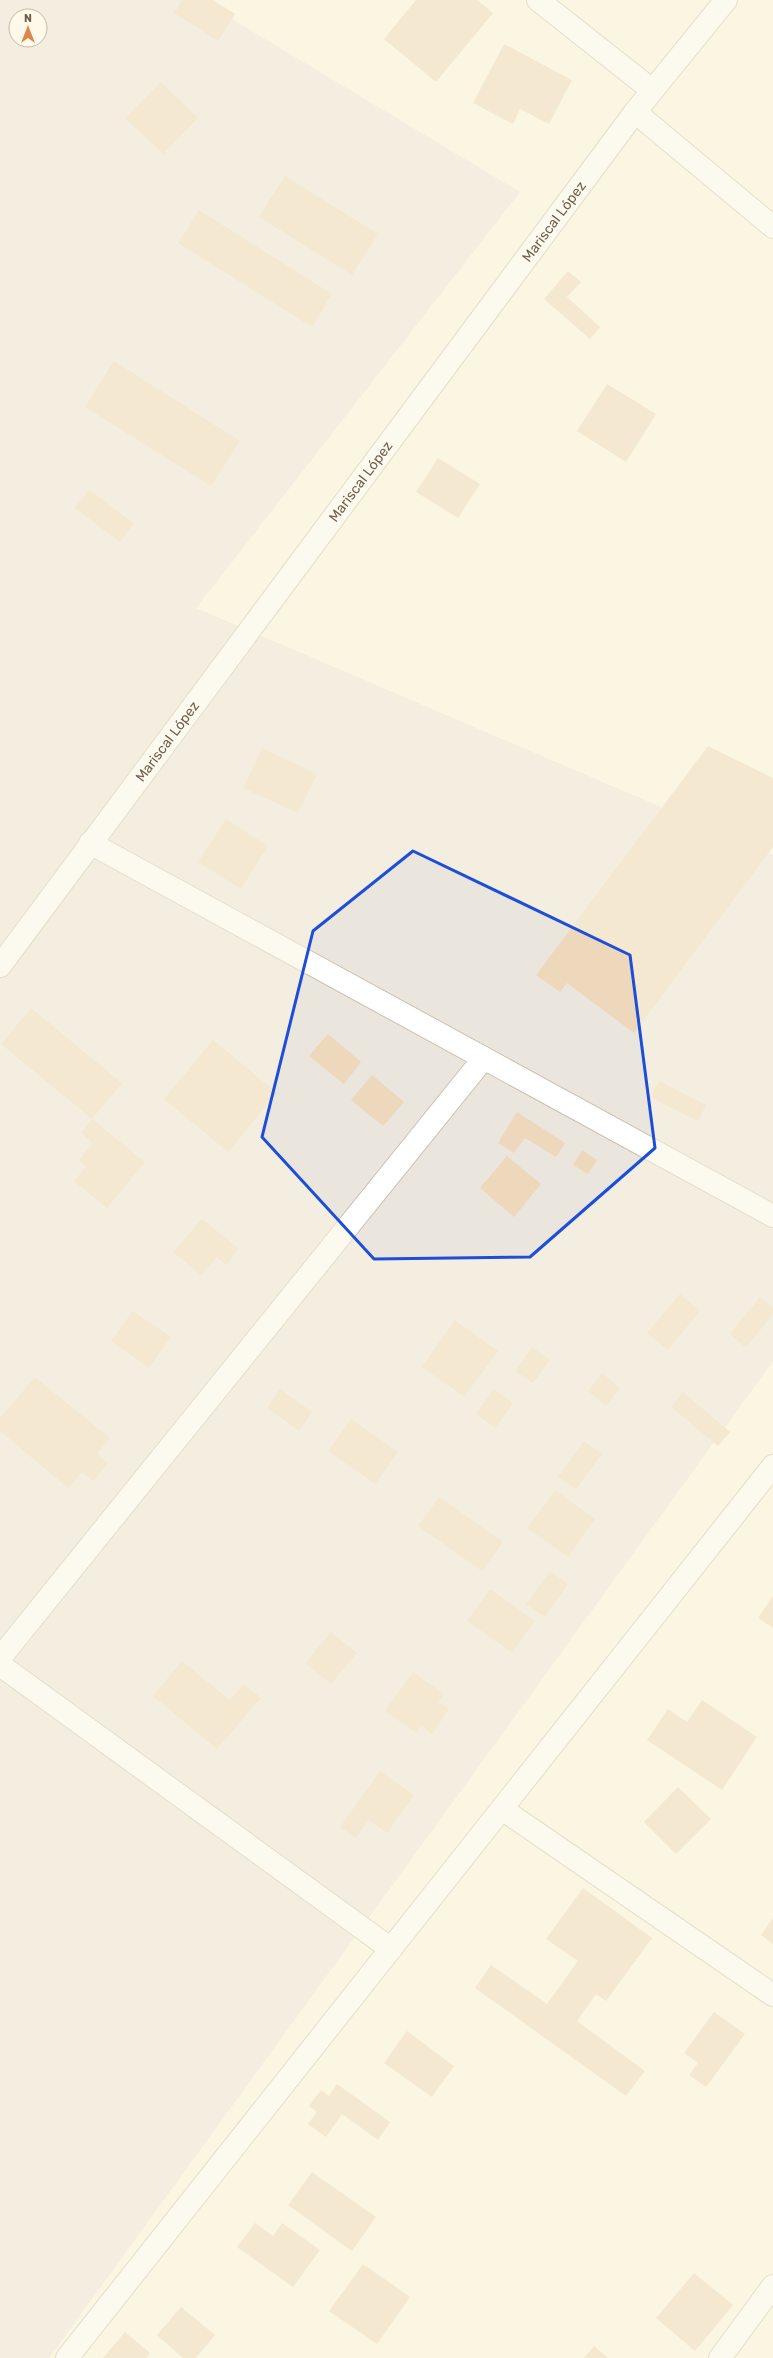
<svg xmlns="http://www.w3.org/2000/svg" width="773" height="2358" font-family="Rubik,sans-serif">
  <rect width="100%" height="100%" fill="#faf5e2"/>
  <path fill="#eae5dd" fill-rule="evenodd" d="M0 0H200L520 192 196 608 773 855V1361L49 2358H0ZM16 16H40V40H16Z"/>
  <g fill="#eed8bc">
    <path d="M182 0H213L235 14 218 41 174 13Z"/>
    <path d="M416 0H477L493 13 436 82 384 39Z"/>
    <path d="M504 44 572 80 549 124 520 109 513 124 473 103Z"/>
    <path d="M161 82 198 118 163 154 125 118Z"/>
    <path d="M285 176 378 234 352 275 259 217Z"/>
    <path d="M199 210 332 294 312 327 178 243Z"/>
    <path d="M568 271 581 282 567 297 600 327 590 339 544 299Z"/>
    <path d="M114 361 240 441 211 486 85 407Z"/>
    <path d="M607 384 656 414 626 462 577 431Z"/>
    <path d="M438 458 480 484 458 518 416 492Z"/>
    <path d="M89 490 134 523 120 542 75 508Z"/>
    <path d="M708 746 773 778V847L634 1033 567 983 560 992 536 975Z"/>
    <path d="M262 748 317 774 298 813 243 788Z"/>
    <path d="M226 819 268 846 241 889 198 862Z"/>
    <path d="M31 1008 122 1083 92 1119 1 1044Z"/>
    <path d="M328 1034 361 1062 344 1084 309 1056Z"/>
    <path d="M213 1040 277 1093 228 1152 164 1099Z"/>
    <path d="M372 1075 404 1102 383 1126 351 1100Z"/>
    <path d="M659 1081 706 1105 698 1121 650 1097Z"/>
    <path d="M517 1112 565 1143 556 1157 525 1138 514 1153 498 1143Z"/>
    <path d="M92 1119 145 1162 107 1208 74 1181 86 1167 79 1160 93 1143 81 1133Z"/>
    <path d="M582 1150 597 1160 588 1174 573 1165Z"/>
    <path d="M507 1156 541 1184 514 1217 480 1188Z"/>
    <path d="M202 1219 239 1249 226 1265 217 1257 201 1275 173 1252Z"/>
    <path d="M680 1294 700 1311 668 1350 647 1333Z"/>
    <path d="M760 1297 773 1308V1314L746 1348 730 1334Z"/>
    <path d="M133 1311 171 1337 149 1368 111 1341Z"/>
    <path d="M455 1320 498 1351 464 1397 422 1367Z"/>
    <path d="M532 1347 550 1360 533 1383 515 1371Z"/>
    <path d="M602 1373 620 1388 606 1406 588 1391Z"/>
    <path d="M35 1377 110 1438 97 1454 108 1463 93 1481 82 1472 68 1488 0 1431V1418Z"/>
    <path d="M280 1389 312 1412 299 1431 267 1408Z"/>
    <path d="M494 1389 513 1403 495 1428 476 1414Z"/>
    <path d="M683 1392 730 1432 718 1446 671 1407Z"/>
    <path d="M351 1419 398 1452 375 1484 328 1451Z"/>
    <path d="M584 1441 602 1454 576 1489 558 1477Z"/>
    <path d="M555 1490 595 1519 568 1557 527 1528Z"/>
    <path d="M439 1497 503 1542 482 1571 418 1526Z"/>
    <path d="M550 1571 568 1584 545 1617 526 1604Z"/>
    <path d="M490 1589 535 1621 512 1653 467 1621Z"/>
    <path d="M773 1596V1628L758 1618Z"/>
    <path d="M331 1632 357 1653 331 1684 305 1663Z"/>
    <path d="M182 1661 230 1700 244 1684 261 1698 217 1749 153 1696Z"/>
    <path d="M413 1672 444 1694 438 1702 449 1709 432 1734 421 1726 416 1733 385 1711Z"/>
    <path d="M702 1700 757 1737 722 1790 647 1740 668 1709 687 1722Z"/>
    <path d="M380 1771 414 1795 387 1833 369 1820 356 1838 340 1827Z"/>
    <path d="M678 1787 711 1819 676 1854 644 1822Z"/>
    <path d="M583 1888 652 1938 606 2001 596 1994 577 2021 645 2071 626 2096 475 1988 491 1965 547 2004 578 1961 546 1939Z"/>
    <path d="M773 1918V1944L761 1935Z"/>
    <path d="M714 2012 745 2034 706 2087 689 2075 698 2063 684 2053Z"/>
    <path d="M407 2031 454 2066 432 2097 384 2063Z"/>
    <path d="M337 2084 390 2122 378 2140 342 2114 326 2137 308 2124 317 2112 309 2106 321 2090 329 2096Z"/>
    <path d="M312 2172 376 2217 352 2251 288 2205Z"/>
    <path d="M255 2223 273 2236 282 2223 320 2250 293 2287 237 2247Z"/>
    <path d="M363 2264 410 2297 377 2344 329 2311Z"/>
    <path d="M694 2273 733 2305 695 2351 656 2318Z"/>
    <path d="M181 2307 215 2335 196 2358H183L157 2335Z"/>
    <path d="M125 2332 150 2353 146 2358H103Z"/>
    <path d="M594 2346 608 2358H584Z"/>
  </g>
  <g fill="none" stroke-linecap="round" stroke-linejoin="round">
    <g stroke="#cdc0ad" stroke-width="24">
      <g id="street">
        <path d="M538 0 652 90"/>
        <path d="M635 112 773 227"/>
        <path d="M90 843 773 1216"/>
        <path d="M0 1658 484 1058"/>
        <path d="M0 1665 391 1949"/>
        <path d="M502 1809 773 1995"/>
        <path d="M67 2358 773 1466"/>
        <path d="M720 2358 773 2286"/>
      </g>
    </g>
    <g stroke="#cdbfa8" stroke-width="24">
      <g id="secondary">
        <path id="s1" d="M0 966 635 112 726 0"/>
      </g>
    </g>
    <use href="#street" stroke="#fff" stroke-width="22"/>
    <use href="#secondary" stroke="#fff" stroke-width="22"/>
  </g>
  <path d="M0 0H773V2358H0ZM413 851 630 955 655 1148 530 1257 374 1259 262 1137 313 931Z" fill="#faf5e2" fill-opacity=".55" fill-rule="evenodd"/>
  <path fill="none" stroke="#1d4ed8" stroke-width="3" stroke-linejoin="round" d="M413 851 630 955 655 1148 530 1257 374 1259 262 1137 313 931Z"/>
  <g text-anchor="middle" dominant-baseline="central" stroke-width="3" stroke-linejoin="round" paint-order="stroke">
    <g font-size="14" fill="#705e4b" stroke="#fef9e8">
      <text stroke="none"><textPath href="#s1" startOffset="928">Mariscal López</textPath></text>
      <text stroke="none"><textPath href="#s1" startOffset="604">Mariscal López</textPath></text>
      <text stroke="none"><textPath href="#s1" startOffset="280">Mariscal López</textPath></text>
    </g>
  </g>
  <g transform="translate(28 28)"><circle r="19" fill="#fef9e8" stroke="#c5bba9"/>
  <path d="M0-3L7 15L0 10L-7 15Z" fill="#dc8650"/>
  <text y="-6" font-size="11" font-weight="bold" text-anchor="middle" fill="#705e4b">N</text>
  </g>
</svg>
